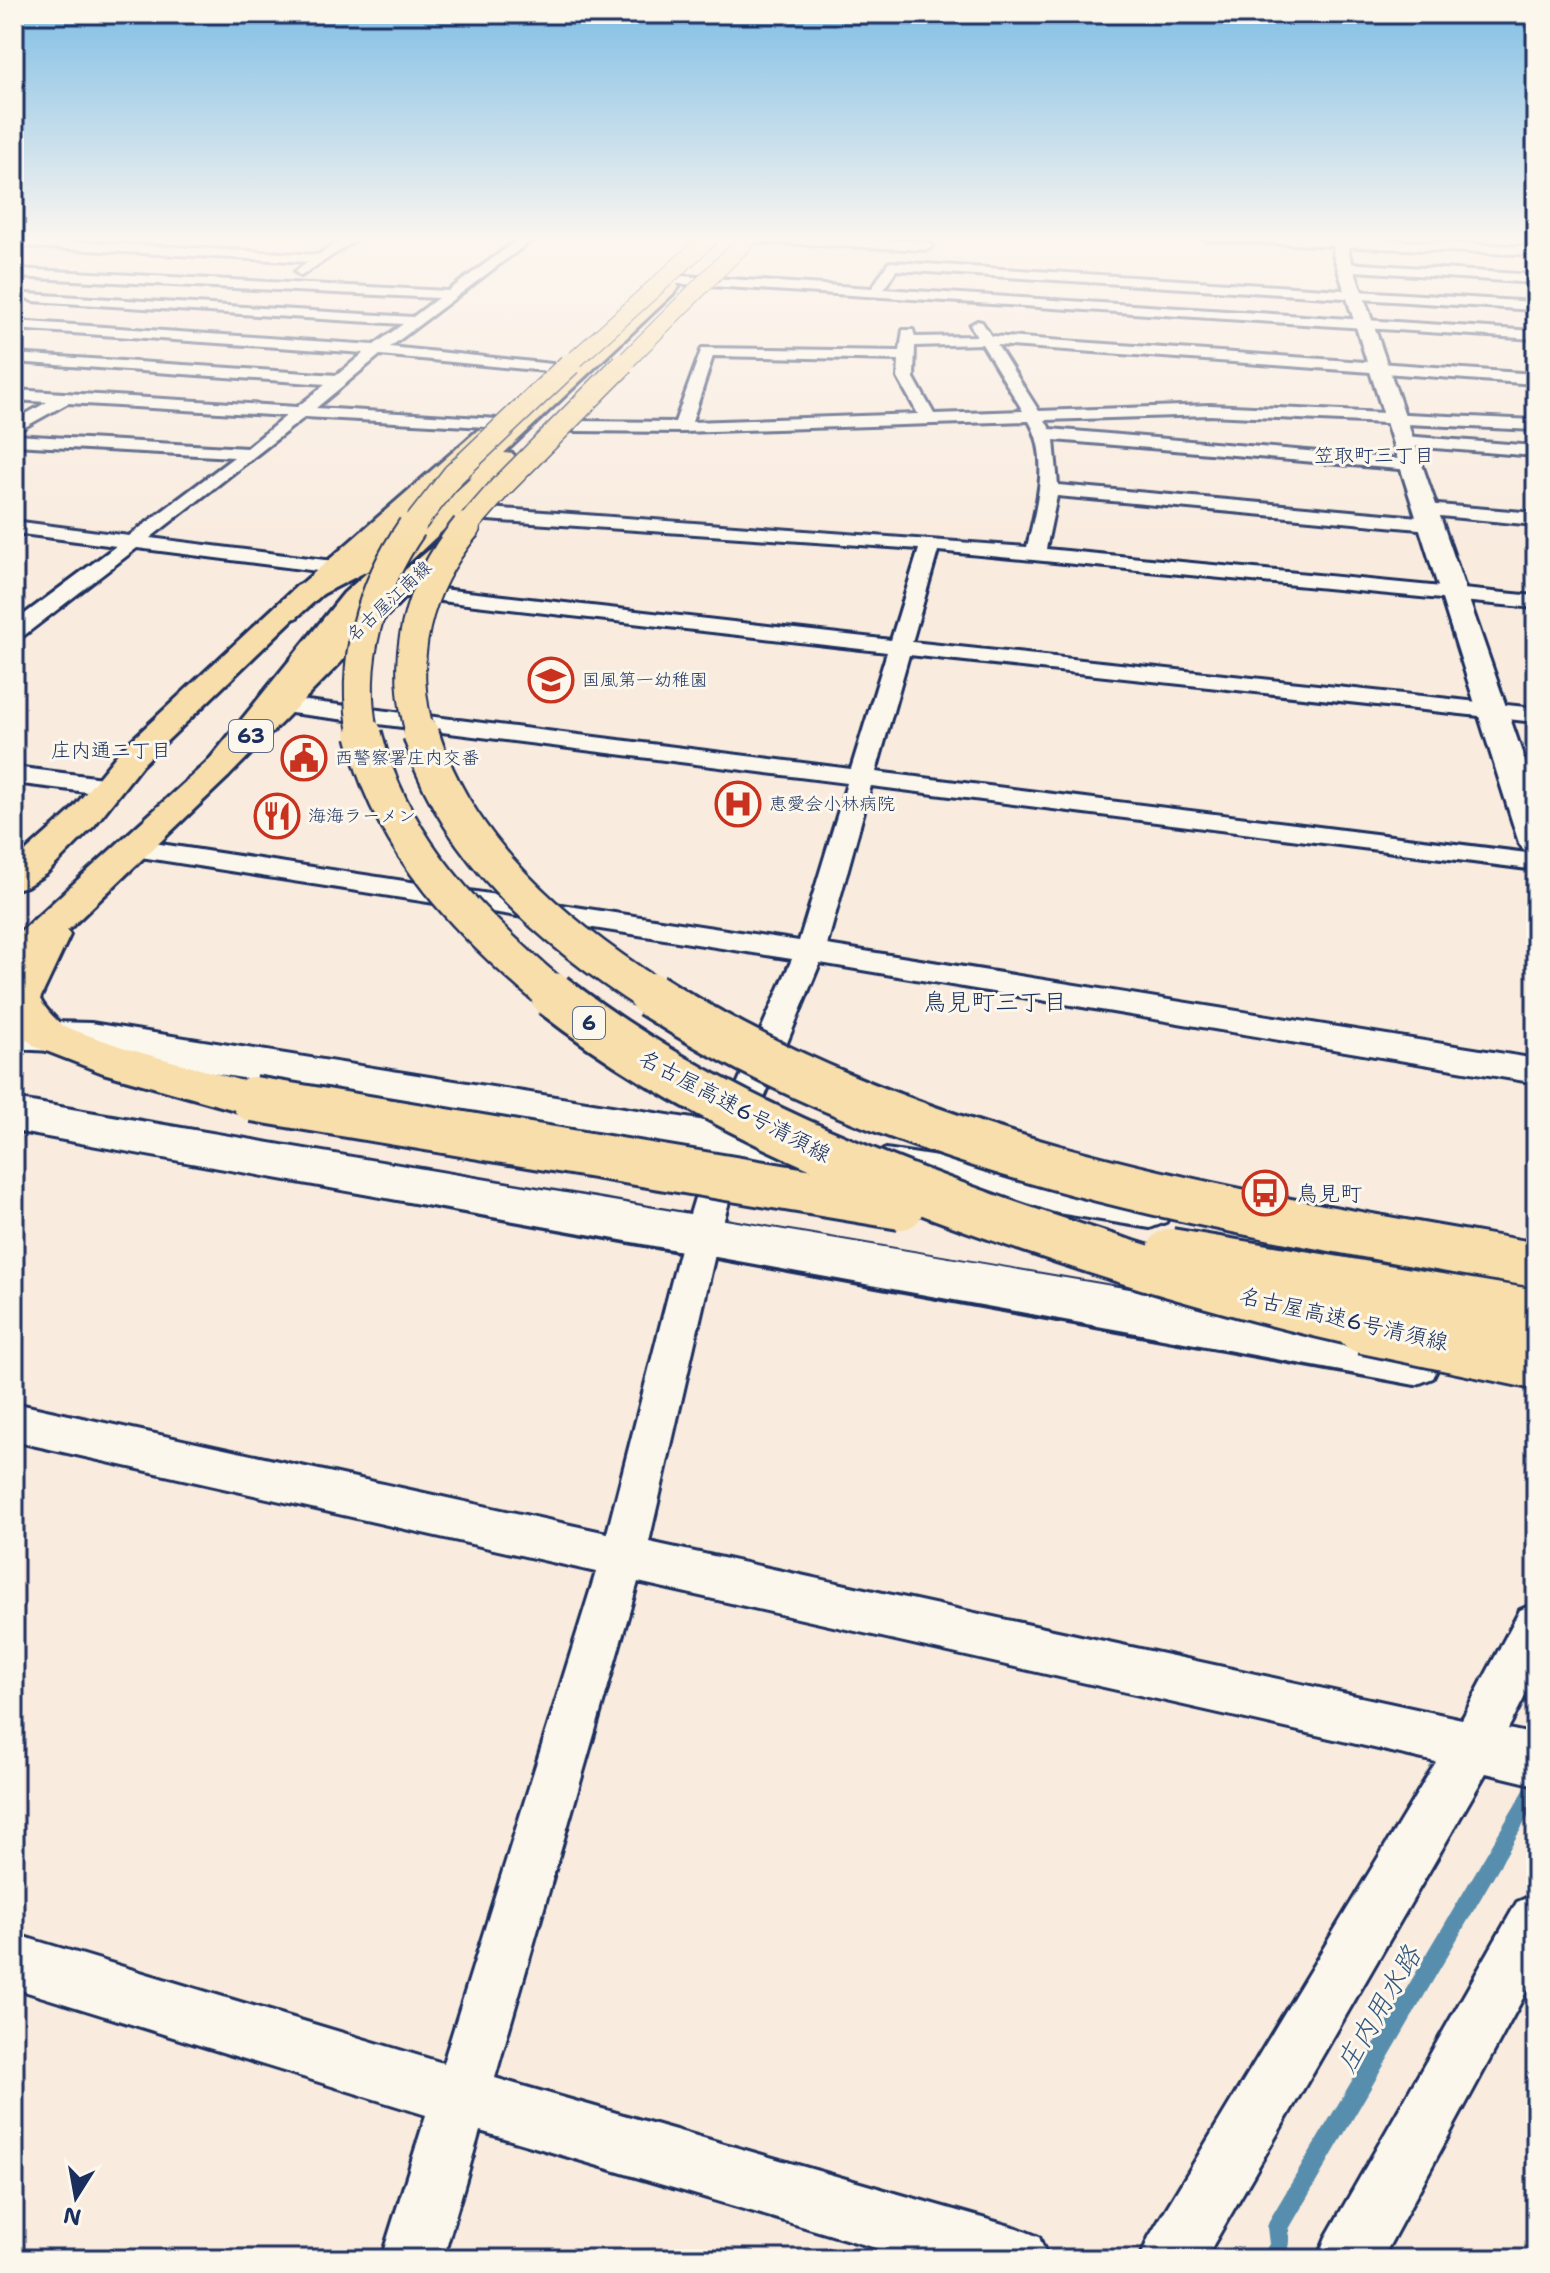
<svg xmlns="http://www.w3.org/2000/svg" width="1550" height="2273" font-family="'Shantell Sans','Klee One',sans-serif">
  <rect width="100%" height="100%" fill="#f9ebde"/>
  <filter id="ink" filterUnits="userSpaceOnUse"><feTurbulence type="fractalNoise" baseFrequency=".0125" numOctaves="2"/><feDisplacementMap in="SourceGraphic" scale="16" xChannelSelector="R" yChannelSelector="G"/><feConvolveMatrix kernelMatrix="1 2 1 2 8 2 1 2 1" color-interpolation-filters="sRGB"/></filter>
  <g filter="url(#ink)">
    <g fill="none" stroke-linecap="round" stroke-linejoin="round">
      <path fill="#598ead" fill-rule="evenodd" d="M1536 1777V1803L1289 2229C1290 2241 1291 2248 1284 2259H1261L1269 2244 1267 2227 1270 2219 1530 1780Z"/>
      <g stroke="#1b2f5e" stroke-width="6">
        <g id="street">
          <path d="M347 236H362L301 276 295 272 308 262 14 246V238L318 255Z"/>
          <path d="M523 236H537L390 347 562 365 567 367V373L380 355 316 408 498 419 504 420 506 424 504 428 305 417 150 538 333 561 343 567 340 571 333 573 137 548 22 637 14 638V622L116 546 14 533V521L129 536 234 457 14 445V435L247 448 286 416 68 403 14 433V421L47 402 14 400V390L297 407 326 384 14 362V354L337 375 364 353 14 329V321L374 345 403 324 32 301 25 297 27 294 413 317 438 298 14 277V269L448 291Z"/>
          <path d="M751 236 927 242 933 246 927 250 756 242Z"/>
          <path d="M1201 236H1295L1536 247V255L1207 240Z"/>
          <path d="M892 262 1536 302V310L896 270 884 289 1536 331V339L665 283 659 279 665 275 872 288 888 263Z"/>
          <path d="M1345 263 1536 275V283L1341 270 1339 267Z"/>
          <path d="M977 321 982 322 991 336 1536 374V384L997 345 1039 411 1210 405 1536 420V430L1210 415 1045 420 1050 429 1411 460 1420 465 1411 470 1054 440 1058 485 1430 518 1439 524 1430 530 1057 496 1046 549 1536 596V608L938 551 912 642 1536 708V722L909 655 876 772 1536 854V870L871 786 827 945 1536 1059V1083L820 963 746 1142 719 1237 649 1542 1462 1719 1520 1610 1536 1603V1675L1508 1729 1536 1735V1785L1486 1773 1205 2259H1140L1149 2237 1436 1762 638 1582 495 2078 1017 2228 1039 2237 1048 2259H913L480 2131 443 2259H381L426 2115 14 1988V1934L443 2063 596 1572 14 1441V1403L607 1533 683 1237 712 1142 792 959 134 856 124 854 121 848 124 842 134 840 799 941 847 783 283 712 275 710 271 705 275 700 283 698 851 769 887 652 397 596 387 590 397 584 891 640 919 549 487 520 478 514 487 508 1027 547C1036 508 1051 458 1029 421L682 432 573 431 565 426 573 421 675 422 702 348 900 351 903 330H913L915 337 977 336 970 325ZM982 344 1023 411 934 414 914 378 915 346ZM713 356 899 360 898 378 918 414 692 422Z"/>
          <path d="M1403 436 1536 446V456L1397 445 1395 441Z"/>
          <path d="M1426 504 1536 513V525L1419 514 1417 510Z"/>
          <path d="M14 767 103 778 112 781 116 786 112 791 103 794 14 783Z"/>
          <path d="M1536 1894V1974L1382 2259H1317L1326 2237 1517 1902Z"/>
        </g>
      </g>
      <g stroke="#1b2f5e" stroke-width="6">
        <g id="secondary">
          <path d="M1335 236H1351L1349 254 1536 793V853L1524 850 1519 843 1333 254Z"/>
          <path d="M14 1021 91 1023 818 1139 834 1144 840 1156 834 1168 818 1173 91 1053 14 1049Z"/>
          <path d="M14 1099C481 1180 949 1256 1415 1339L1433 1346 1441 1362 1433 1378 1415 1385C949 1297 481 1216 14 1131Z"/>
          <path d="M886 1149 1150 1190 1166 1196 1173 1209 1166 1222 1150 1228 886 1185 870 1179 864 1167 870 1155Z"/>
        </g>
      </g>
      <g stroke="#1b2f5e" stroke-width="6">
        <g id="primary">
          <path d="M486 428 497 435 494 440 296 618 286 620 276 618 272 612 276 606 478 430Z"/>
          <path d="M467 524 476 526 479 531 476 536 406 596 228 777 67 931 70 935 40 999C47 1014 62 1022 70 1037L64 1047C38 1055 32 1044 14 1027V938L206 763 388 584 458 526Z"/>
        </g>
      </g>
      <g stroke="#1b2f5e" stroke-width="6">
        <g id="highway">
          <path d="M670 282 676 283 679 287 676 291 504 453 513 454 516 459 513 464 364 605 228 777 217 780 206 777 201 770 344 593 371 569 315 598 142 765 94 826 47 873 27 886 14 889V862L70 812 120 751 297 586 372 549 416 509 425 507 435 511 472 477 464 475 461 470 464 465 664 283Z"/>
          <path d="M50 1022 128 1049 268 1088 274 1099 268 1110 253 1115 103 1073 36 1047 30 1037 36 1027Z"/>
        </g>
      </g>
      <use href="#street" fill="#fbf7ec" fill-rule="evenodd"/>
      <use href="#secondary" fill="#fbf7ec" fill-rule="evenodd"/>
      <use href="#primary" fill="#f8deab" fill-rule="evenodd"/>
      <use href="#highway" fill="#f8deab" fill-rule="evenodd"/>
      <g stroke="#1b2f5e" stroke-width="19" stroke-linecap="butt">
        <g id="highway-bridge-far5">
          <path d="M568 366 712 236"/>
          <path d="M621 366 751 236"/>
        </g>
      </g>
      <g stroke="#1b2f5e" stroke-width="25" stroke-linecap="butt">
        <g id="highway-bridge-far4">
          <path d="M411 529 454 474 570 364"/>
          <path d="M464 529 500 488 623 364"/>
        </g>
      </g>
      <g stroke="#1b2f5e" stroke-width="32" stroke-linecap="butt">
        <g id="highway-bridge-far3">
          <path d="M364 736C348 665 371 586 412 527"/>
          <path d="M421 736C398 660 416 588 466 527"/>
        </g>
      </g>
      <g stroke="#1b2f5e" stroke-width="40" stroke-linecap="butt">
        <g id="highway-bridge-far2">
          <path d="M364 734C390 845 471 926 556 997"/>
          <path d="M421 734C456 850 555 934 654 997"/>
        </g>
      </g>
      <g stroke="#1b2f5e" stroke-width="50" stroke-linecap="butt">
        <g id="highway-bridge-far1">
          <path d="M553 995C688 1100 846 1166 1006 1222 1127 1264 1248 1300 1373 1327"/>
          <path d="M651 995C917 1165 1232 1212 1536 1265"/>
          <path d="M253 1099 901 1207"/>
          <path d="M1170 1251 1536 1312"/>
        </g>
      </g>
      <g stroke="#1b2f5e" stroke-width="62" stroke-linecap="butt">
        <path id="highway-bridge" d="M1364 1325 1536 1361"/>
      </g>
      <use href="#highway-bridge-far5" stroke="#f8deab" stroke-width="17"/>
      <use href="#highway-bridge-far4" stroke="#f8deab" stroke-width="22"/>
      <use href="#highway-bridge-far3" stroke="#f8deab" stroke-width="28"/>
      <use href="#highway-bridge-far2" stroke="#f8deab" stroke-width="35"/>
      <use href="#highway-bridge-far1" stroke="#f8deab" stroke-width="44"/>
      <use href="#highway-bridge" stroke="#f8deab" stroke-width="56"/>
    </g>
  </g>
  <linearGradient id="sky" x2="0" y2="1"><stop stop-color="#7fbee5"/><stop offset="0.43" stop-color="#fcf6f0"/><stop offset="1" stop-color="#fcf6f0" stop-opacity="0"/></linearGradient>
  <rect width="1550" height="555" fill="url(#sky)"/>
  <defs>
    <g id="school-ring" transform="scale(2.3)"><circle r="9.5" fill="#fbf7ec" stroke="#c8321e" stroke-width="1.5"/><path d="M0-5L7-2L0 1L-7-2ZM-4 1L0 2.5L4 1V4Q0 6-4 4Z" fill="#c8321e"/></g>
    <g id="civic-ring" transform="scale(2.3)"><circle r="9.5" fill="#fbf7ec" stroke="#c8321e" stroke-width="1.5"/><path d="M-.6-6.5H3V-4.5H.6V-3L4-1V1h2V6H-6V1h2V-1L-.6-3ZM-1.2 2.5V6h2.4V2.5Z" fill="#c8321e"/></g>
    <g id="hospital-ring" transform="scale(2.3)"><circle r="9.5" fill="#fbf7ec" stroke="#c8321e" stroke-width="1.5"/><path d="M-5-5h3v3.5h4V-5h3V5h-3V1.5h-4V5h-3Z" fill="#c8321e"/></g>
    <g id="restaurant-ring" transform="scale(2.3)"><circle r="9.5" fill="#fbf7ec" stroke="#c8321e" stroke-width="1.5"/><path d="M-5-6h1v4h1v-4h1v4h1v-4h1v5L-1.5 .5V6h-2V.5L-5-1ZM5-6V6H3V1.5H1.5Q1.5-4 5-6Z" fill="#c8321e"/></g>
    <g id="bus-ring" transform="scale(2.3)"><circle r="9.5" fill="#fbf7ec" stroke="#c8321e" stroke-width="1.5"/><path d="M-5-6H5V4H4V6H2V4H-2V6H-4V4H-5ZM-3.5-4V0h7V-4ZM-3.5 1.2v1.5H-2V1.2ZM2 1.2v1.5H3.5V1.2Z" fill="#c8321e"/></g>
  </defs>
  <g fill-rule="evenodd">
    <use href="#school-ring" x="551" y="680"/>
    <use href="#civic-ring" x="304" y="758"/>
    <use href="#hospital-ring" x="738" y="804"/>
    <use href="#restaurant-ring" x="277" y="816"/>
    <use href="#bus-ring" x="1265" y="1193"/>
  </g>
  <g text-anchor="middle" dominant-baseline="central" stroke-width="6" stroke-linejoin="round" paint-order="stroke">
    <g font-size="18" fill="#1b2f5e" stroke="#fbf7ec">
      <text transform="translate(389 601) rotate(-43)">名古屋江南線</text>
    </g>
    <g font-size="18" fill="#1b2f5e" stroke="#fbf7ec" text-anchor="start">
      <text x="582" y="680">国風第一幼稚園</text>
      <text x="335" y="758">西警察署庄内交番</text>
      <text x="769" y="804">恵愛会小林病院</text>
      <text x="308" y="816">海海ラーメン</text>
    </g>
    <g font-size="20" fill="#1b2f5e" stroke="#fbf7ec">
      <text x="1374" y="455">笠取町三丁目</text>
      <text x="111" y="750">庄内通二丁目</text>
    </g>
    <g fill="#fbf7ec" stroke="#5e6b89" stroke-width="2">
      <rect x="229" y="720" width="44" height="32" rx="6"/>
      <rect x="573" y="1007" width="32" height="32" rx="6"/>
    </g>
    <g font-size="20" font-weight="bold" fill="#1b2f5e">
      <text x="251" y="736">63</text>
      <text x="589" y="1023">6</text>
    </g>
    <g font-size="22" fill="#1b2f5e" stroke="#fbf7ec">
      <text transform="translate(735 1106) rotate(28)">名古屋高速6号清須線</text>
      <text transform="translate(1344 1319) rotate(13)">名古屋高速6号清須線</text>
    </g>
    <g font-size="22" fill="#1b2f5e" stroke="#fbf7ec" text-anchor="start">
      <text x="1296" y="1193">鳥見町</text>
    </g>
    <g font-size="24" fill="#1b2f5e" stroke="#fbf7ec">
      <text x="995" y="1002">鳥見町三丁目</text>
    </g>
    <g font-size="28" font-style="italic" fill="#35577f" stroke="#fbf7ec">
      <text transform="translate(1378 2009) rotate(-60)">庄内用水路</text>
    </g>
  </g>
  <rect width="1550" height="2273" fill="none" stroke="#fbf7ec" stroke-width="48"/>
  <rect x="24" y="24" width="1502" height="2225" fill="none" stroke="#1b2f5e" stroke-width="3" filter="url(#ink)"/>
  <g transform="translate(76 2197) rotate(191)" stroke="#fbf7ec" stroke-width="6" paint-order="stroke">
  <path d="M0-6L14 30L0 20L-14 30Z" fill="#1b2f5e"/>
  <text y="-12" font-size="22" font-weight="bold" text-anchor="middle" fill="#1b2f5e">N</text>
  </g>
</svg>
